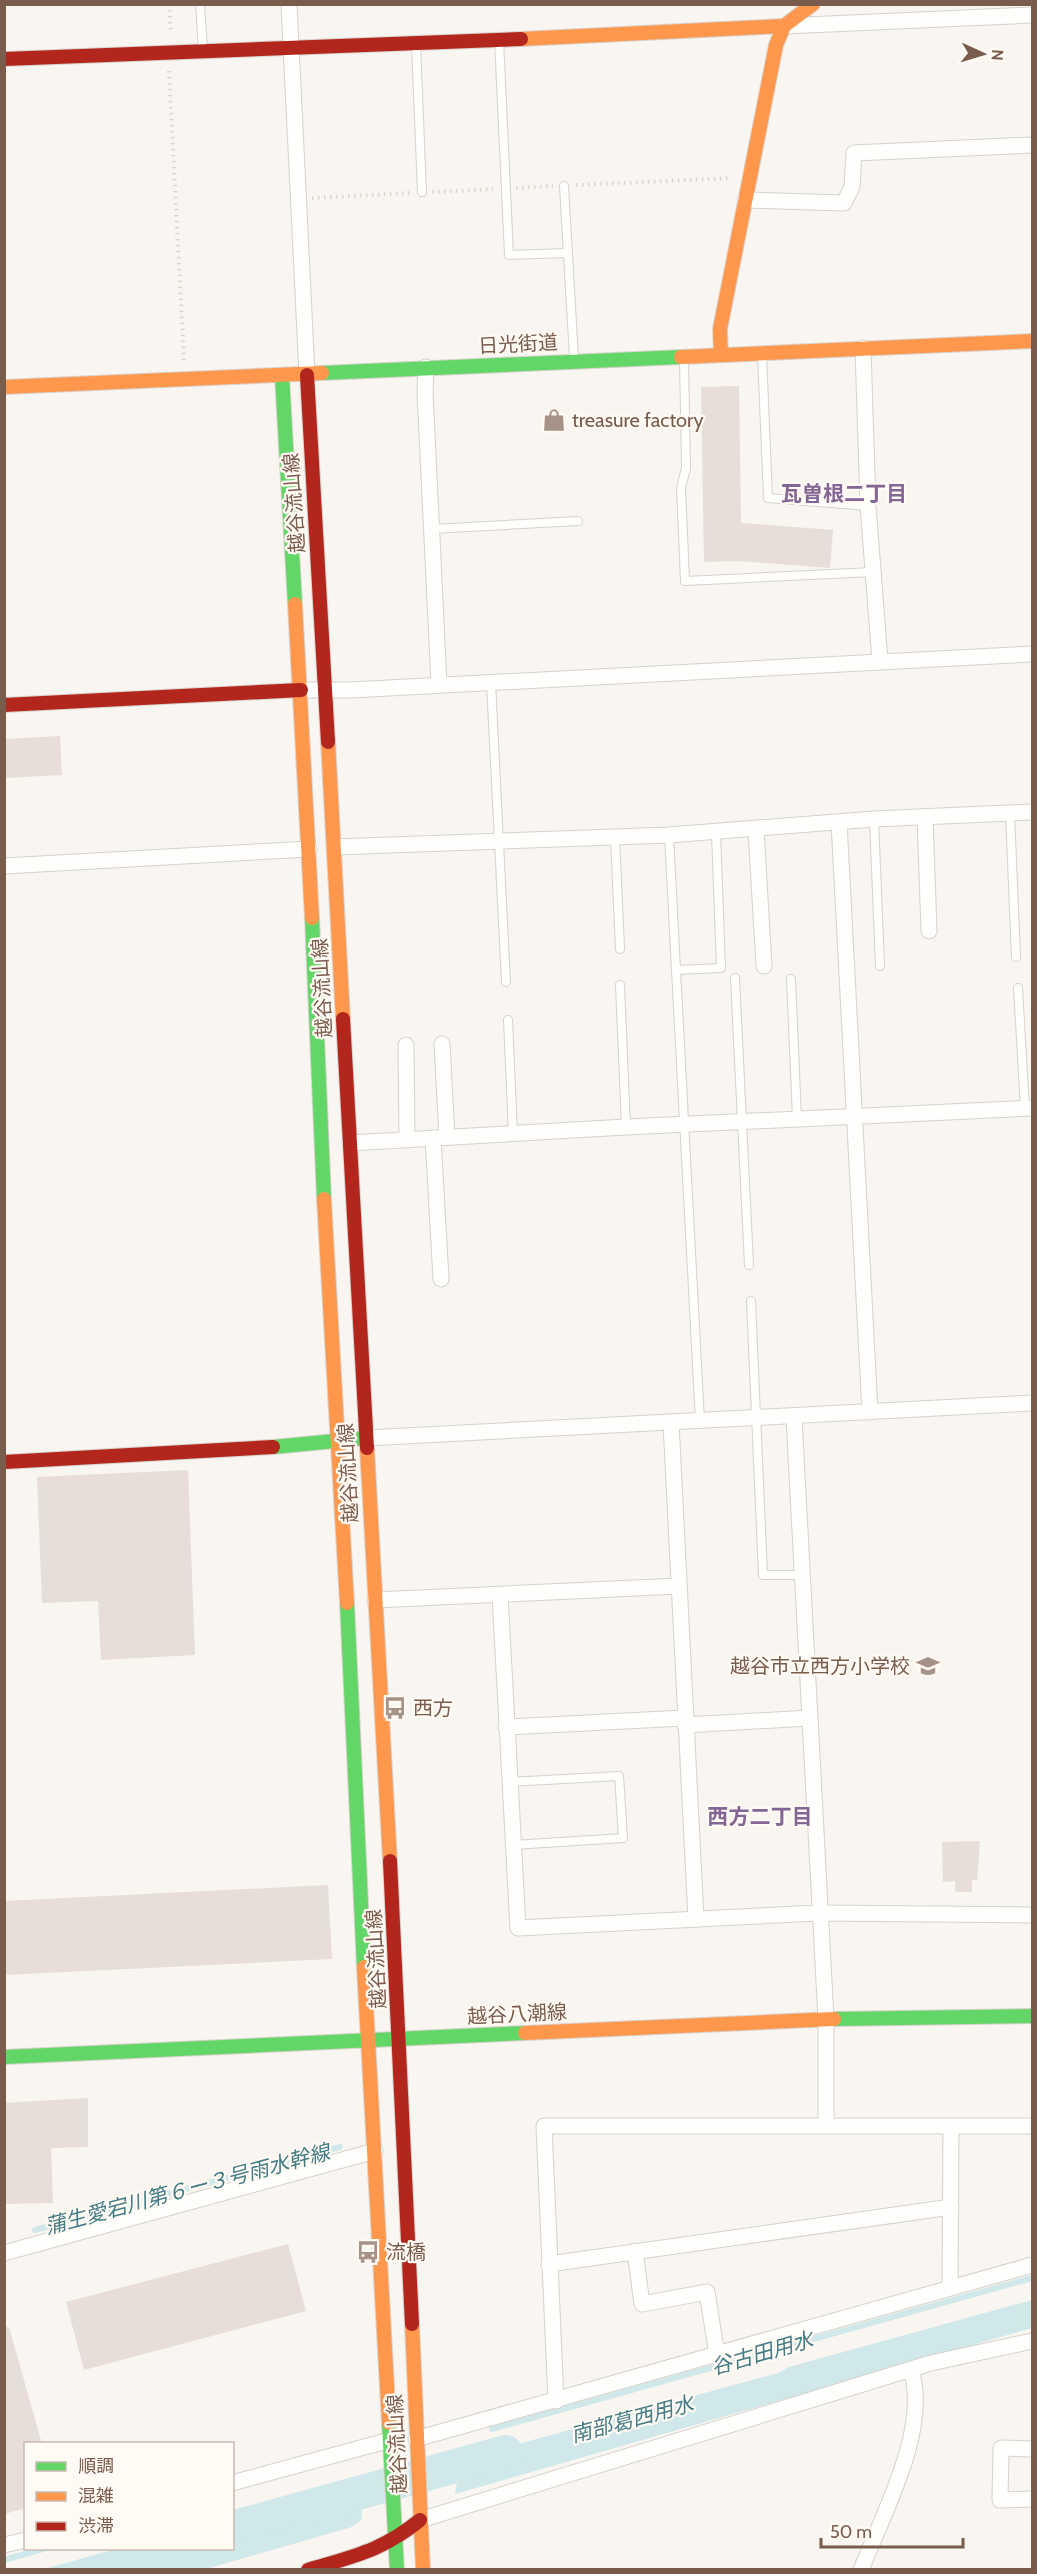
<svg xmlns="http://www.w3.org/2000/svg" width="1037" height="2574" font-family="Cabin,'Noto Sans JP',sans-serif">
  <rect width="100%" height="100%" fill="#f9f5f0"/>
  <g fill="#d0e8ea">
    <path d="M1032 2300V2328L455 2494 461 2457 479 2450 492 2451 778 2373 789 2367Z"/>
    <path d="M360 2481 362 2519 352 2527 206 2569H44L116 2549 232 2548 233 2514 341 2483Z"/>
  </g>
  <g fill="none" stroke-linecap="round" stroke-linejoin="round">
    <g stroke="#d0e8ea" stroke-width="6">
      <path d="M35 2230 340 2147"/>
      <path d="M492 2429 1032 2278"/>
      <path d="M4 2560 46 2548"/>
    </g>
    <path stroke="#d0e8ea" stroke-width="34" d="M232 2528 506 2452"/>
  </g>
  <g fill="#e6ded7">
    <path d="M739 386 741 523 833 530 830 568 738 561 704 562 701 387Z"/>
    <path d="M60 736 62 775 4 778V739Z"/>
    <path d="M188 1470 195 1655 101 1660 98 1601 42 1603 37 1477Z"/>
    <path d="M980 1841 977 1880H972V1892H955V1881L943 1882 942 1842Z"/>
    <path d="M328 1885 332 1959 4 1975V1901Z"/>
    <path d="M88 2098V2147L51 2148 53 2203 4 2204V2103Z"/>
    <path d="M288 2244 306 2311 84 2370 66 2302Z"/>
    <path d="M4 2327H9L42 2444H26V2508L4 2514Z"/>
  </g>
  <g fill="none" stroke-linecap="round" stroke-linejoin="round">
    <g stroke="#d7d1cb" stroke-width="10">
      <g id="lane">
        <path d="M200 4 203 49"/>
        <path d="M499 40 509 255 567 253"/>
        <path d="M416 45 422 192"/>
        <path d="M564 186 574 358"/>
        <path d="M762 354 768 498 868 506"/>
        <path d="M684 358 686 468 681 488 685 581 873 572"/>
        <path d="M432 529 578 521"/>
        <path d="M491 683 506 982"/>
        <path d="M1010 814 1016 957"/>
        <path d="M874 819 880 966"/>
        <path d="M669 835 676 970 721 968 716 833"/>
        <path d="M615 837 620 949"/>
        <path d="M676 970 700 1421"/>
        <path d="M735 978 749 1265"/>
        <path d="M791 979 797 1118"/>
        <path d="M620 985 626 1127"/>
        <path d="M1018 988 1025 1108"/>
        <path d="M508 1020 513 1134"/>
        <path d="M751 1301 763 1575H802"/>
        <path d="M509 1782 619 1776 623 1838 513 1845"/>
      </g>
    </g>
    <g stroke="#d7d1cb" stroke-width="17">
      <g id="street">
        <path d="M289 4 307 375"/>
        <path d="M784 26 1032 15"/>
        <path d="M745 200 844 203 852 187 854 153 1032 145"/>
        <path d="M863 348 868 506 880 661"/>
        <path d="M426 367 425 393 439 684"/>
        <path d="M301 690H351L1032 654"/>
        <path d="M925 817 929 931"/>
        <path d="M839 822 870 1412"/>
        <path d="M756 830 764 966"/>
        <path d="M334 847 669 835 874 819 1032 812"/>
        <path d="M4 866 309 849"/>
        <path d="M442 1044 447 1137"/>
        <path d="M406 1045 407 1140"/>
        <path d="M433 1138 441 1279"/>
        <path d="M350 1143 626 1127 1032 1108"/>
        <path d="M794 1418 826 2019V2125"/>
        <path d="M671 1423 696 1919"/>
        <path d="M366 1438 1032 1403"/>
        <path d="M500 1595 518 1928 819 1913 1032 1915"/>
        <path d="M375 1600 679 1586"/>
        <path d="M685 1725 809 1718"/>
        <path d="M506 1727 684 1718"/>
        <path d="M635 2251 642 2304 707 2292 717 2355"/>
        <path d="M4 2253 375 2151"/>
        <path d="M549 2264 951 2207"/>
        <path d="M950 2287 951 2126"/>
        <path d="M556 2401 544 2126H1032"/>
        <path d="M416 2439 1032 2265"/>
        <path d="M1032 2449 1001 2448 1000 2500 1032 2499"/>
        <path d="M232 2483 390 2440"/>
        <path d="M420 2520 931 2363 1032 2341"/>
        <path d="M4 2545 26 2540"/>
        <path d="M861 2570C883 2514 930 2429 911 2370"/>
      </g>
    </g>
    <g stroke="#d9d2cb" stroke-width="16">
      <g id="fast">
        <path d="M322 373 681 357"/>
        <path d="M282 376 295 604"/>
        <path d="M312 918 324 1199"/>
        <path d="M273 1447 366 1438"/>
        <path d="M347 1603 364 1967"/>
        <path d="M834 2019 1032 2016"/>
        <path d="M4 2057 525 2033"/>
        <path d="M389 2423 397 2570"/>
      </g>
    </g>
    <g stroke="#d9d2cb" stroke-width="16">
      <g id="slow">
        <path d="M521 39 784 26"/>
        <path d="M721 355 720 329 776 45 784 26 813 4"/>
        <path d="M681 357 1032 341"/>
        <path d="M4 387 322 373"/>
        <path d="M295 604 312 918"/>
        <path d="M328 742 343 1019"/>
        <path d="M324 1199 347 1603"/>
        <path d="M367 1448 390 1861"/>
        <path d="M364 1967 389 2423"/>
        <path d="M525 2033 834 2019"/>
        <path d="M412 2324 423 2570"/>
      </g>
    </g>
    <g stroke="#d9d2cb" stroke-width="16">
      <g id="jam">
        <path d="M4 59 521 39"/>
        <path d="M307 375 328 742"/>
        <path d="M4 705 301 690"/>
        <path d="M343 1019 367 1448"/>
        <path d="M4 1462 273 1447"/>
        <path d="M390 1861 412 2324"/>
        <path d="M308 2570C354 2556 382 2551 420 2520"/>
      </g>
    </g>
    <g stroke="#dcd5d0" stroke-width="4" stroke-dasharray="1.5 4.5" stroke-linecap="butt">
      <path d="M169 4 171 34"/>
      <path d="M169 71 184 360"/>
      <path d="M576 185 730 178"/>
      <path d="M516 188 553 186"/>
      <path d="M432 192 493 189"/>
      <path d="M312 198 410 193"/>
    </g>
    <use href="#lane" stroke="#fefefd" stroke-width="8"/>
    <use href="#street" stroke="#fefefd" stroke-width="15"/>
    <use href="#fast" stroke="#63d668" stroke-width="14"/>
    <use href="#slow" stroke="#ff974d" stroke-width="14"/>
    <use href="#jam" stroke="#b3261e" stroke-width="14"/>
  </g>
  <defs>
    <g id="shop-bare" transform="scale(1.8)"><path d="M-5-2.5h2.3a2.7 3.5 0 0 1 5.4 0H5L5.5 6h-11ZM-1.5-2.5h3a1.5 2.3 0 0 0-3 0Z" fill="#a69286" stroke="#fffaf3" stroke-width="2.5" paint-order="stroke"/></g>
    <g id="school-bare" transform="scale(1.8)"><path d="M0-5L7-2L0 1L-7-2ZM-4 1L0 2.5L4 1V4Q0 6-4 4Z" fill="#a69286" stroke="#fffaf3" stroke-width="2.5" paint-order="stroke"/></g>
    <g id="bus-bare" transform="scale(1.8)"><path d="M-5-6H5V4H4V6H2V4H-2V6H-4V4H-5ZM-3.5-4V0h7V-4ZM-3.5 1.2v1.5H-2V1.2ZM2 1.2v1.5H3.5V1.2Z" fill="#a69286" stroke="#fffaf3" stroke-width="2.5" paint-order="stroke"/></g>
  </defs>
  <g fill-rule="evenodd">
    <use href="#shop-bare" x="554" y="420"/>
    <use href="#school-bare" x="928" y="1666"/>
    <use href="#bus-bare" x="395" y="1708"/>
    <use href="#bus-bare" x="368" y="2252"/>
  </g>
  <g text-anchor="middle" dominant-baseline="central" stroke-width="4.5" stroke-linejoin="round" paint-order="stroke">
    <g font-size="20" fill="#7a5c4d" stroke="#fffaf3">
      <text transform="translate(518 344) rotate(-3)">日光街道</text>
      <text transform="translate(294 503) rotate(-94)">越谷流山線</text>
      <text transform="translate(322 988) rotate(-93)">越谷流山線</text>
      <text transform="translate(348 1473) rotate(-93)">越谷流山線</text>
      <text transform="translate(376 1959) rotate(-93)">越谷流山線</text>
      <text transform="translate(517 2014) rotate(-3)">越谷八潮線</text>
      <text transform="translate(397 2444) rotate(-93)">越谷流山線</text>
    </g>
    <g font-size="20" fill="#7a5c4d" stroke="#fffaf3" text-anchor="start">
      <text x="572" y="420">treasure factory</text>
      <text x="910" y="1666" text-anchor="end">越谷市立西方小学校</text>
      <text x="413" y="1708">西方</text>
      <text x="386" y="2252">流橋</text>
    </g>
    <g font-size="21" font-weight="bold" fill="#846695" stroke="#fffaf3">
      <text x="844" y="493">瓦曽根二丁目</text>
      <text x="760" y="1816">西方二丁目</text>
    </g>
    <g font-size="21" font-style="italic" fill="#437c86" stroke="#fffaf3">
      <text transform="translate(187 2189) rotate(-15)">蒲生愛宕川第６ー３号雨水幹線</text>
      <text transform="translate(762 2353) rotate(-16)">谷古田用水</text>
      <text transform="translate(632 2419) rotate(-15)">南部葛西用水</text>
    </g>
  </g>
  <rect width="1037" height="2574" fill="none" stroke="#7a5c4d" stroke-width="12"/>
  <rect x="24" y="2442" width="210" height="108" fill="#fffaf3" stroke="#cabbb1" stroke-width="1.5"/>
  <rect x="36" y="2462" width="30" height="9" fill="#63d668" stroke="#cabbb1" stroke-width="1.5"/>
  <text x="78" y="2472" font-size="18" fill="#7a5c4d">順調</text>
  <rect x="36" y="2492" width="30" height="9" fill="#ff974d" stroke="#cabbb1" stroke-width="1.5"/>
  <text x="78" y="2502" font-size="18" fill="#7a5c4d">混雑</text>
  <rect x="36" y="2522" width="30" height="9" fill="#b3261e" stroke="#cabbb1" stroke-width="1.5"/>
  <text x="78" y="2532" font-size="18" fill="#7a5c4d">渋滞</text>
  <g transform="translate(983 54) rotate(94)" stroke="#fffaf3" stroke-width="4.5" paint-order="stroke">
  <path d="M0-4.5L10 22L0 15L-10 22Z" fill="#7a5c4d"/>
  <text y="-9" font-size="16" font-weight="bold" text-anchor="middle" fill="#7a5c4d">N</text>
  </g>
  <path d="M821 2538v9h142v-9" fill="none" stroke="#7a5c4d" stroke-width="3"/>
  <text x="830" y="2538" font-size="18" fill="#7a5c4d" stroke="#fffaf3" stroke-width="4.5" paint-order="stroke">50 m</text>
</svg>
